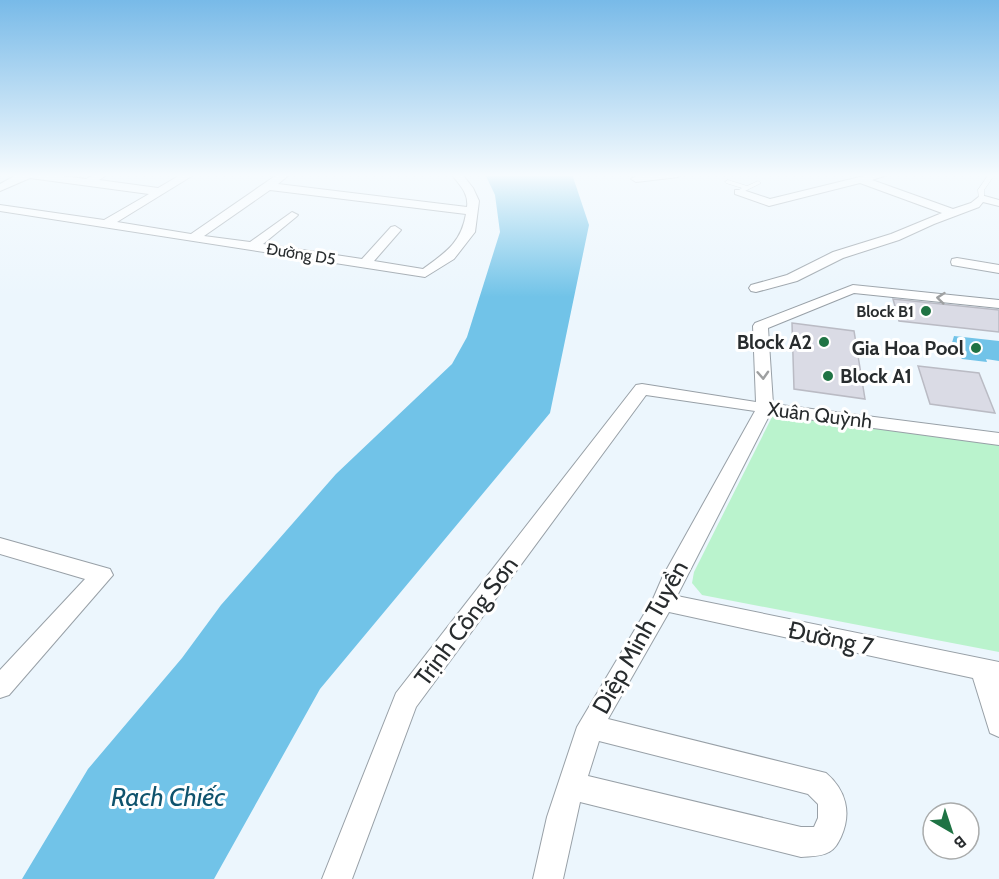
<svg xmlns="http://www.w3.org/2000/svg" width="999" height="879" font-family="Cabin,sans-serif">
  <rect width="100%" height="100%" fill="#ecf6fd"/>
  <path fill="#baf3cd" d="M783 412 999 442V652L702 595 692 583 694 572 773 415Z"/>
  <g fill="#71c3e8">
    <path d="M485 174H572L589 225 550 413 320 689 214 879H22L88 769 182 658 221 605 336 474 452 364 467 337 500 232 495 195Z"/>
    <path d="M954 336 999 341V361L986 359 987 362 962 359 951 346Z"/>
  </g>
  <g fill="#dadbe5" stroke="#babbc4" stroke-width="1.5">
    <path d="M893 299 999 310V332L899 321Z"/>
    <path d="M792 323 854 331 865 399 794 389Z"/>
    <path d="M918 366 979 373 995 413 930 404Z"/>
  </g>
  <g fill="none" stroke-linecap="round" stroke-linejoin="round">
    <g stroke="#98a0a7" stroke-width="1">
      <g id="lane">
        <path d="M989 174H995L984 190V198L979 199 978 190Z"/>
        <path d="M728 180 747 186 758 181 761 183 739 194 736 192 742 188 726 183 725 182Z"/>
      </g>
    </g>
    <g stroke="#98a0a7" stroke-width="2">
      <g id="street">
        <path d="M18 174H49L86 179 95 174H108L99 180 158 188 182 174H195L117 222 191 234 278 174H290L278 184 467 207C469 193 459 184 451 174H462L473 188 479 201 475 232 454 259 425 277 0 211V205L104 220 149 194 30 178 0 191V184ZM270 190 466 214C461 243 446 252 423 269L374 261 401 230 395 226 391 227 362 259 263 244 296 217 298 215 292 212 250 242 204 236Z"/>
        <path d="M651 174H683L678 177 636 182 631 179 636 176Z"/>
        <path d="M872 174H890L872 180 953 209 971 203 981 195 999 200V206L983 202 979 207 934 224 899 240 843 258 797 281 756 292 751 291 749 288 751 285 787 275 833 252 891 234 942 213 860 183 769 206 735 194V190H743L770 199Z"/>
        <path d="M957 258 999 265V273L952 265 951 262 952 259Z"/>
        <path d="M853 285 999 300V308L854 293 768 328 773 404 999 433V445L770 414 677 596 999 662V737L990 733 973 678 669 612 608 719 826 773C846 790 852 813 841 837 838 843 835 849 829 852 821 857 810 856 801 857L580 802 563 879H533L547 817 577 727 653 599 663 576 755 411 646 395 416 707 352 879H322L396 693 636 385 642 384 756 402 753 326 755 323ZM599 741 808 794 818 804V818L814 827H801L588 776Z"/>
        <path d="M0 538 110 569 113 575 9 695 0 698V670L85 579 0 554Z"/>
      </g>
    </g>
    <use href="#lane" fill="#fff" fill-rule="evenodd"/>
    <use href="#street" fill="#fff" fill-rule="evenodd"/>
  </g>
  <defs><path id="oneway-chevron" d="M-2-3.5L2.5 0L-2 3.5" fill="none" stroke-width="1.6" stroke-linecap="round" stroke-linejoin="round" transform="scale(1.5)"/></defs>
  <g stroke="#9ea0a1">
    <use href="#oneway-chevron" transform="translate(941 298) rotate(-174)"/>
    <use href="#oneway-chevron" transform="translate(763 375) rotate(87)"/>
  </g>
  <linearGradient id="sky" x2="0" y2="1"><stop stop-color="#78bae8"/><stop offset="0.59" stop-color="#f6fbfe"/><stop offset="1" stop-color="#f6fbfe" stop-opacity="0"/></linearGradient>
  <rect width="999" height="297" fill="url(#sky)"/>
  <g fill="#1f7344" stroke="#fff" stroke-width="2">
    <circle cx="926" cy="311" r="6"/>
    <circle cx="824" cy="342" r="6"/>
    <circle cx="976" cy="348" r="6"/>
    <circle cx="828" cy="376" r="6"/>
  </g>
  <g text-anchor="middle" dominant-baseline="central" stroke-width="6" stroke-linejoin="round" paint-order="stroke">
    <g font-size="16" fill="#282c2e" stroke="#fff">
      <text transform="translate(301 254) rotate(9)">Đường D5</text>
    </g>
    <g font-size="16" font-weight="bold" fill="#282c2e" stroke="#fff" text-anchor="end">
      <text x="914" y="311">Block B1</text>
    </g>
    <g font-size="20" font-weight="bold" fill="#282c2e" stroke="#fff" text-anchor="end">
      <text x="812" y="342">Block A2</text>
      <text x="964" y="348">Gia Hoa Pool</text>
      <text x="840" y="376" text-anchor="start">Block A1</text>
    </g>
    <g font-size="20" fill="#282c2e" stroke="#fff">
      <text transform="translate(820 415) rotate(7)">Xuân Quỳnh</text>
    </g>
    <g font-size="24" fill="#282c2e" stroke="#fff">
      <text transform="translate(466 621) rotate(-53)">Trịnh Công Sơn</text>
      <text transform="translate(640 637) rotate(-61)">Diệp Minh Tuyền</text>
      <text transform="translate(831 638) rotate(12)">Đường 7</text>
    </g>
    <g font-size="26" font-style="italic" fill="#0f536d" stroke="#fff">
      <text x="168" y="797">Rạch Chiếc</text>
    </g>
  </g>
  <g transform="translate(951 831) rotate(141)"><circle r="28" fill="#ffffff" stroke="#a9abab" stroke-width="1.5"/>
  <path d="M0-4.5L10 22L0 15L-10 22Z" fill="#1f7344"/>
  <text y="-9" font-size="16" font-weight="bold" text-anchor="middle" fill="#282c2e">B</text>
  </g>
</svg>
